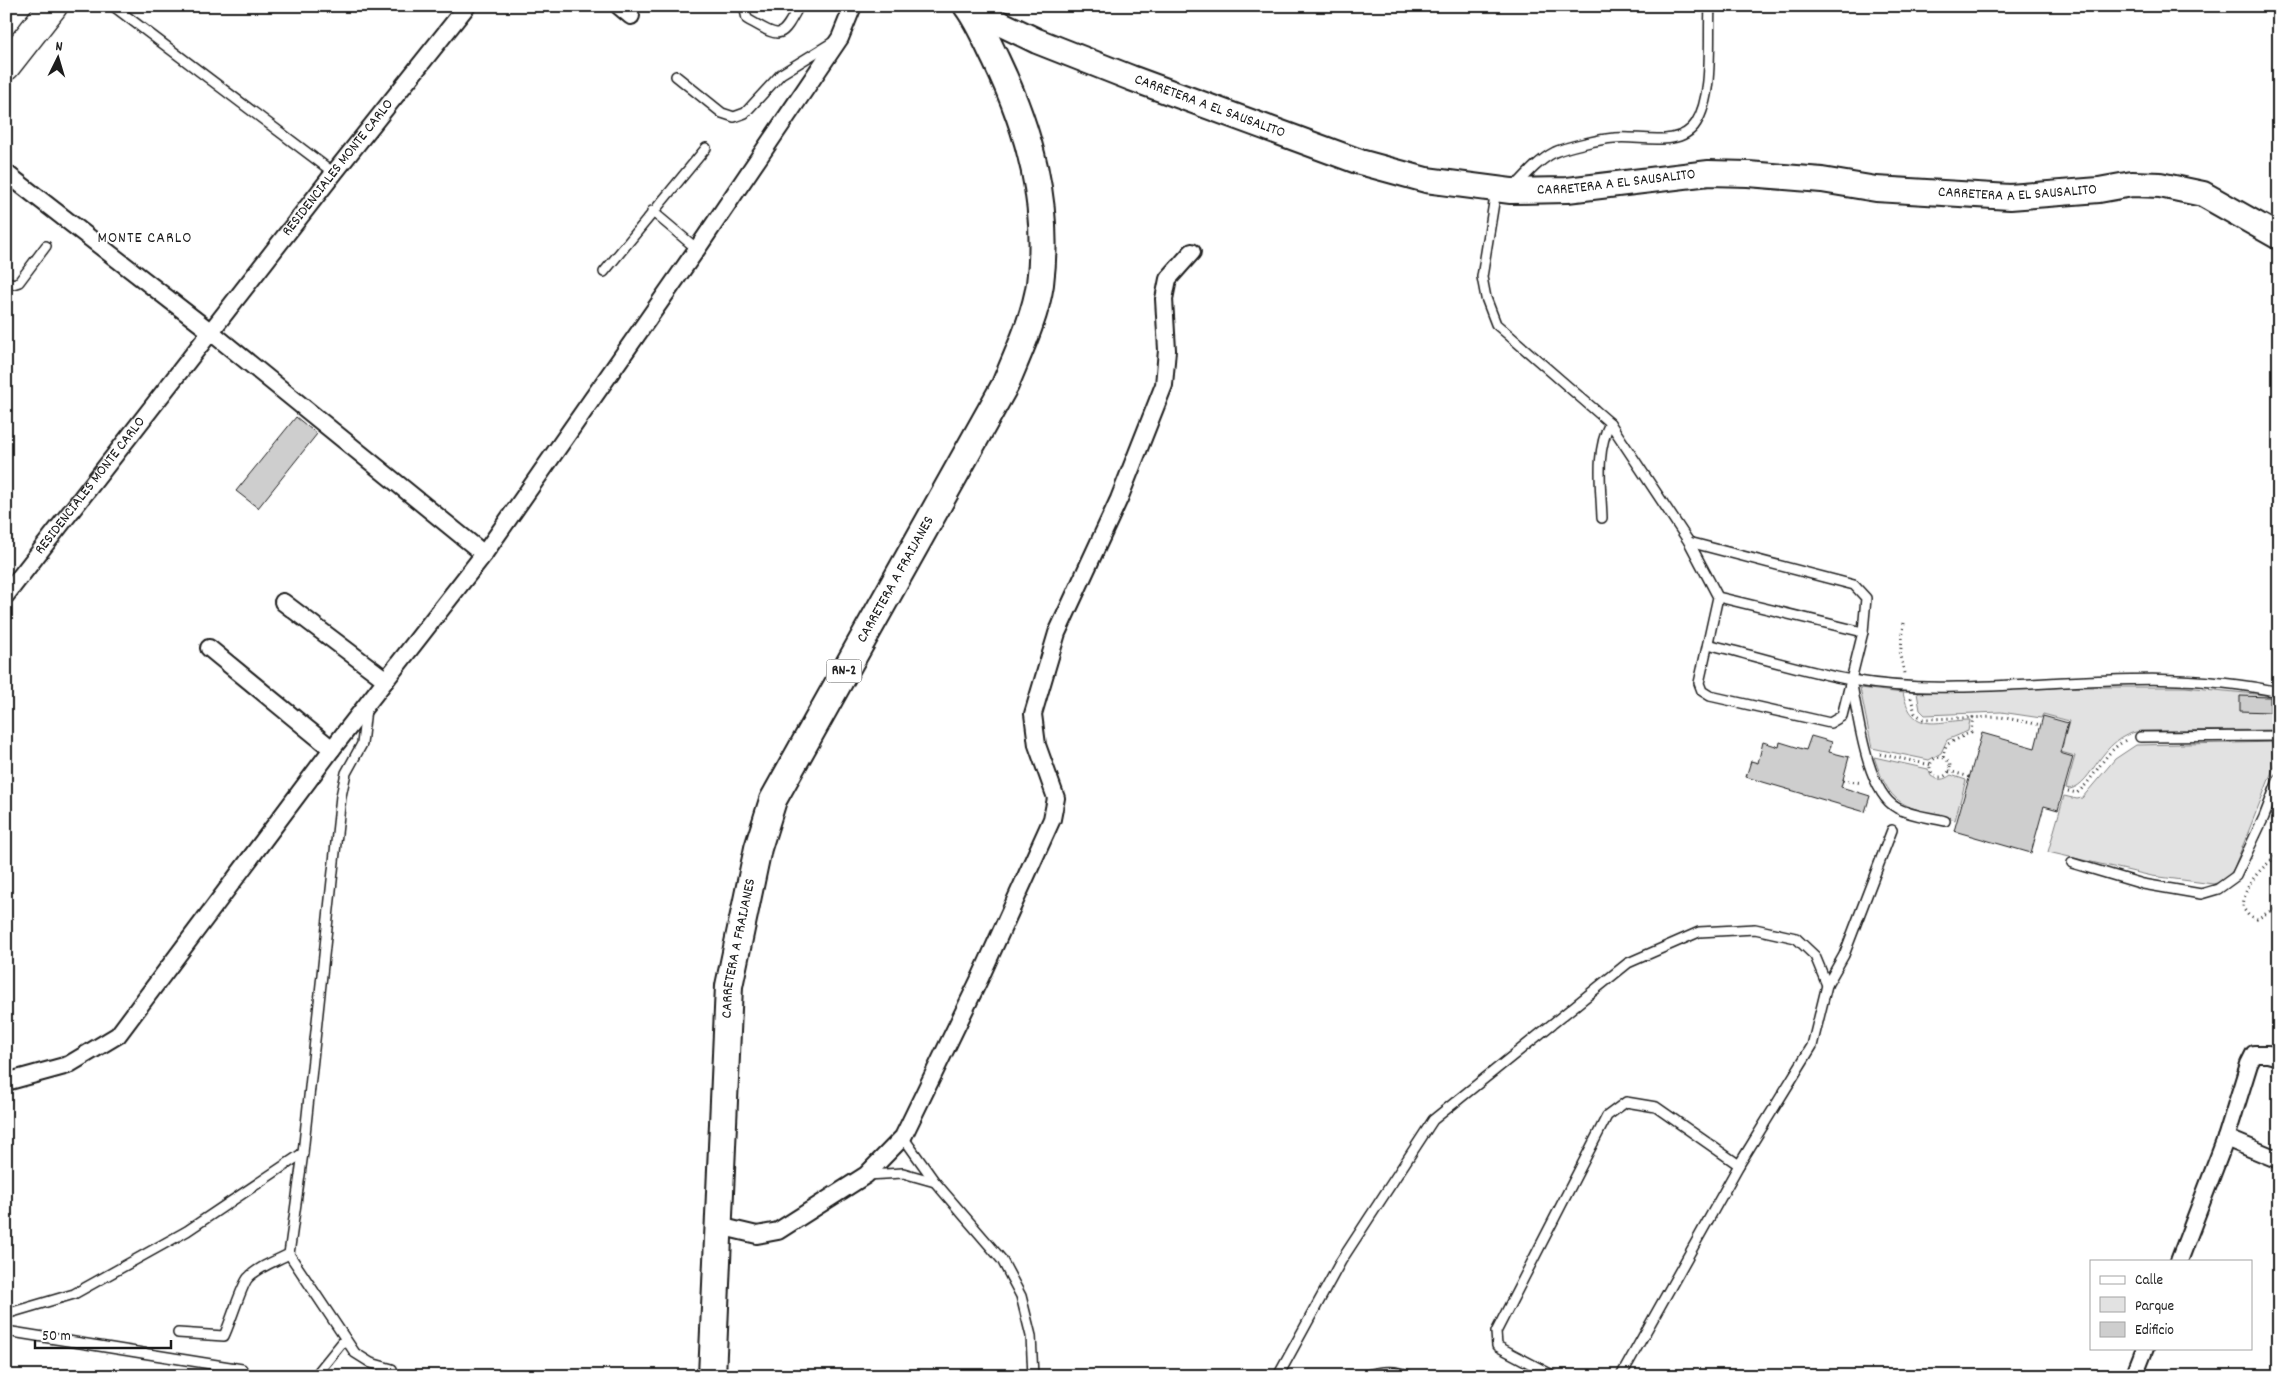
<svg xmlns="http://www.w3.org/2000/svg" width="2285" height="1382" font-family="Dekko,sans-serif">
  <rect width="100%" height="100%" fill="#fff"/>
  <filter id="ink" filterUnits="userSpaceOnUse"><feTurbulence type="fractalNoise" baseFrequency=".02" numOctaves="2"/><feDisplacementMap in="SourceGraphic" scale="10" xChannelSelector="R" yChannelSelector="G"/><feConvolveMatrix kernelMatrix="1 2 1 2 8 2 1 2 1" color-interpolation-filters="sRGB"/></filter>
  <g filter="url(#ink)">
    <g fill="#e2e2e2" stroke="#7f7f7f">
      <path d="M2073 687H2185L2275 696 2279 698V730L2140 731C2099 738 2094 784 2070 789L2066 788 2075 756 2061 752 2069 721 2043 714 2041 718 2001 712 1925 715 1920 710 1917 693Z"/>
      <path d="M1860 688 1903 693C1913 736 1937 720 1970 720L1968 731 1947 740 1941 753 1929 760 1872 748Z"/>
      <path d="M2279 742V754L2234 868C2229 877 2223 882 2213 884L2152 876 2048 852 2064 796 2077 799 2082 798 2115 759 2136 745Z"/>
      <path d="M1874 757 1928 769 1931 776C1938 781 1944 780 1951 775L1966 780 1955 820C1905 805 1892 811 1874 757Z"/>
    </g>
    <g fill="#cecece" stroke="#1c1c1c">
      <path d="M296 417 317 434 258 508 236 491Z"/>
      <path d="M2240 696 2270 697V712L2240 711Z"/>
      <path d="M2043 716 2068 723 2060 753 2073 757 2058 810 2044 806 2031 853 1954 831 1982 733 2035 748Z"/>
      <path d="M1811 736 1832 742 1829 752 1849 757 1841 787 1870 796 1865 812 1746 777 1751 761 1758 763 1763 742 1779 747 1780 742 1806 750Z"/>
    </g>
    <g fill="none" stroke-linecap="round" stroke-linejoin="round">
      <g stroke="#1c1c1c" stroke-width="12">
        <g id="lane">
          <path d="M113 6 334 173"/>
          <path d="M747 6 745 10 747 19C781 38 780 41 799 6"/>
          <path d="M676 76 722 113 734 117 745 113 781 74 833 42"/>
          <path d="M1515 187C1527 174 1539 160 1555 152 1566 147 1601 139 1614 138 1639 135 1680 149 1696 123 1714 95 1708 39 1710 6"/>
          <path d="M1496 190 1482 277 1486 298 1496 324 1610 423 1689 542 1718 597 1699 683 1702 691 1710 696 1830 723 1842 716 1863 632 1718 597"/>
          <path d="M652 211 697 249"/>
          <path d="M604 272 706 148"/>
          <path d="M6 281 13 284 19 282 46 246"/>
          <path d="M1602 518C1601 487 1595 452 1610 423"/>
          <path d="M1689 542 1854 585 1866 598 1863 632"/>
          <path d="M1708 644C1755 656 1803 671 1851 680 1886 686 1922 688 1957 687 2064 685 2173 668 2279 692"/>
          <path d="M1852 685C1858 716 1867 792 1897 808 1911 816 1930 817 1945 821"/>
          <path d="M2140 737 2279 736"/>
          <path d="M2072 863 2143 884 2201 894 2218 889 2236 876 2264 817 2279 778"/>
          <path d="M903 1137 935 1182 1002 1260 1021 1296 1031 1336 1033 1376"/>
          <path d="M867 1175 903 1173 935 1182"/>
          <path d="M289 1254 355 1353 371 1363 392 1369"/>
          <path d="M6 1314 74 1294 187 1231 303 1153"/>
          <path d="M6 1331 242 1369"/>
          <path d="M178 1333 224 1336C230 1324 242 1284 248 1278 258 1267 276 1261 289 1254L303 1153 341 796 346 773 362 744 366 709"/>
          <path d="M315 1376 345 1339"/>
          <path d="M1278 1376 1341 1261 1433 1120 1628 963 1699 932 1755 929 1796 938 1815 956 1827 985"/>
          <path d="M1364 1376C1380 1371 1395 1369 1410 1376"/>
          <path d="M1554 1376 1497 1346 1496 1332 1607 1116 1626 1102 1656 1107 1739 1165"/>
          <path d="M1621 1376 1739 1165 1812 1046 1827 985 1844 955 1892 830"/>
        </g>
      </g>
      <g stroke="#1c1c1c" stroke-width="20">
        <g id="street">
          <path d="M619 6 631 16"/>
          <path d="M6 173 211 332 484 554"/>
          <path id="s1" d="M6 595 334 173 467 6"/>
          <path d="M283 602 386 680"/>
          <path d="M209 648 332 749"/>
          <path d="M6 1082 68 1065 118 1035 332 749 484 554 697 249 840 38 853 6"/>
          <path d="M2226 1138 2279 1160"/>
          <path d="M719 1226 757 1235 778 1231 866 1175 903 1137 981 976 1052 819 1056 798 1037 745 1033 714 1057 633 1119 499 1164 385 1167 350 1164 299 1168 279 1192 252"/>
          <path d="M2179 1261 2226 1138 2249 1064 2254 1054H2268L2279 1057"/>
          <path d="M2134 1376 2145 1348"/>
        </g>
      </g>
      <g stroke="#1c1c1c" stroke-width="28">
        <g id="secondary">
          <path id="s2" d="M970 9 1037 41 1131 78 1360 162 1426 180 1511 191 1567 190 1709 173 1748 174 1822 180 1876 189 2010 197 2099 190 2132 184 2160 185 2203 194 2279 237"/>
        </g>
      </g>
      <g stroke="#1c1c1c" stroke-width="30">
        <g id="primary">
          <path id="s3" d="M712 1376 729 986 758 848 773 800 1005 385C1018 353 1035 318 1040 284 1050 205 1030 131 996 60 987 42 979 22 967 6"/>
        </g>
      </g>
      <g stroke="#1c1c1c" stroke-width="31">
        <path id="highway" d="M6 66 53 6"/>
      </g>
      <g stroke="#1c1c1c" stroke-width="3" stroke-dasharray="1 4" stroke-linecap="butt">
        <path d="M1904 623 1900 656 1905 673"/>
        <path d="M1911 698 1915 713 1923 719 2001 717 2041 725"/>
        <path d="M1880 754 1931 765"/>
        <path d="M1943 757 1946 745 1971 732 1973 716"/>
        <circle cx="1940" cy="767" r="10"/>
        <path d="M1949 771 1970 777"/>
        <path d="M1843 780 1862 783"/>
        <path d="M2063 790 2077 793C2097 777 2103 751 2128 739"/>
        <path d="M2279 854C2261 869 2244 882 2243 908L2249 916 2257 919 2279 906"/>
      </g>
      <use href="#lane" stroke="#fff" stroke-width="9"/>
      <use href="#street" stroke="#fff" stroke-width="16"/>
      <use href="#secondary" stroke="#fff" stroke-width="24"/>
      <use href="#primary" stroke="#fff" stroke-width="26"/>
      <use href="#highway" stroke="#fff" stroke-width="28"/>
    </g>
  </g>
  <g text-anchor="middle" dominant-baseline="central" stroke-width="4" stroke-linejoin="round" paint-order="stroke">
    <rect fill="#fff" stroke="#606060" stroke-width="1" x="826.5" y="659.5" width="35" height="23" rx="4"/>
    <g font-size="14" font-weight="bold" fill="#1c1c1c">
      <text x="844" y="671">RN-2</text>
    </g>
    <g font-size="15" fill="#1c1c1c" stroke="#fff">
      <text stroke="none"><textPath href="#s2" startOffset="259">CARRETERA A EL SAUSALITO</textPath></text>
      <text stroke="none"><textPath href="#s1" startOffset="541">RESIDENCIALES MONTE CARLO</textPath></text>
      <text stroke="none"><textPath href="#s2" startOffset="679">CARRETERA A EL SAUSALITO</textPath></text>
      <text stroke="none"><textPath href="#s2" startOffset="1082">CARRETERA A EL SAUSALITO</textPath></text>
      <text stroke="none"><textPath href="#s1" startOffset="138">RESIDENCIALES MONTE CARLO</textPath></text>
      <text stroke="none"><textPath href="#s3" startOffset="834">CARRETERA A FRAIJANES</textPath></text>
      <text stroke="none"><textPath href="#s3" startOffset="429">CARRETERA A FRAIJANES</textPath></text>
    </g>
    <g font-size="16" letter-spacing="1" fill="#1c1c1c" stroke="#fff">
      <text x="145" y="238">MONTE CARLO</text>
    </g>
  </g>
  <rect width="2285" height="1382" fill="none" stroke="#fff" stroke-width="25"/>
  <rect x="12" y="12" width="2260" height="1357" fill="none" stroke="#1c1c1c" stroke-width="2" filter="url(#ink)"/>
  <rect x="2090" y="1260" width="162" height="90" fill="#ffffff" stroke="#a4a4a4"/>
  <rect x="2100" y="1276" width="25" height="8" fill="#ffffff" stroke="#a4a4a4"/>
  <text x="2135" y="1284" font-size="15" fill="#1c1c1c">Calle</text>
  <rect x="2100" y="1297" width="25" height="15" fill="#e2e2e2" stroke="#a4a4a4"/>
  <text x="2135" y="1310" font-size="15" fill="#1c1c1c">Parque</text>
  <rect x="2100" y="1322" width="25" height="15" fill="#cecece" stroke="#a4a4a4"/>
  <text x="2135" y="1334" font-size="15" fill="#1c1c1c">Edificio</text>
  <g transform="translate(58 58) rotate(5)" stroke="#ffffff" stroke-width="4" paint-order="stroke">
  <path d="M0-4L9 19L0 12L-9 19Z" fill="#1c1c1c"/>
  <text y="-8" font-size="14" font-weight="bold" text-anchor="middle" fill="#1c1c1c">N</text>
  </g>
  <path d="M35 1340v8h136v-8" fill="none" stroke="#1c1c1c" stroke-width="2.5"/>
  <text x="42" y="1340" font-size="15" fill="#1c1c1c" stroke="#ffffff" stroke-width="4" paint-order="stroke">50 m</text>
</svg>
